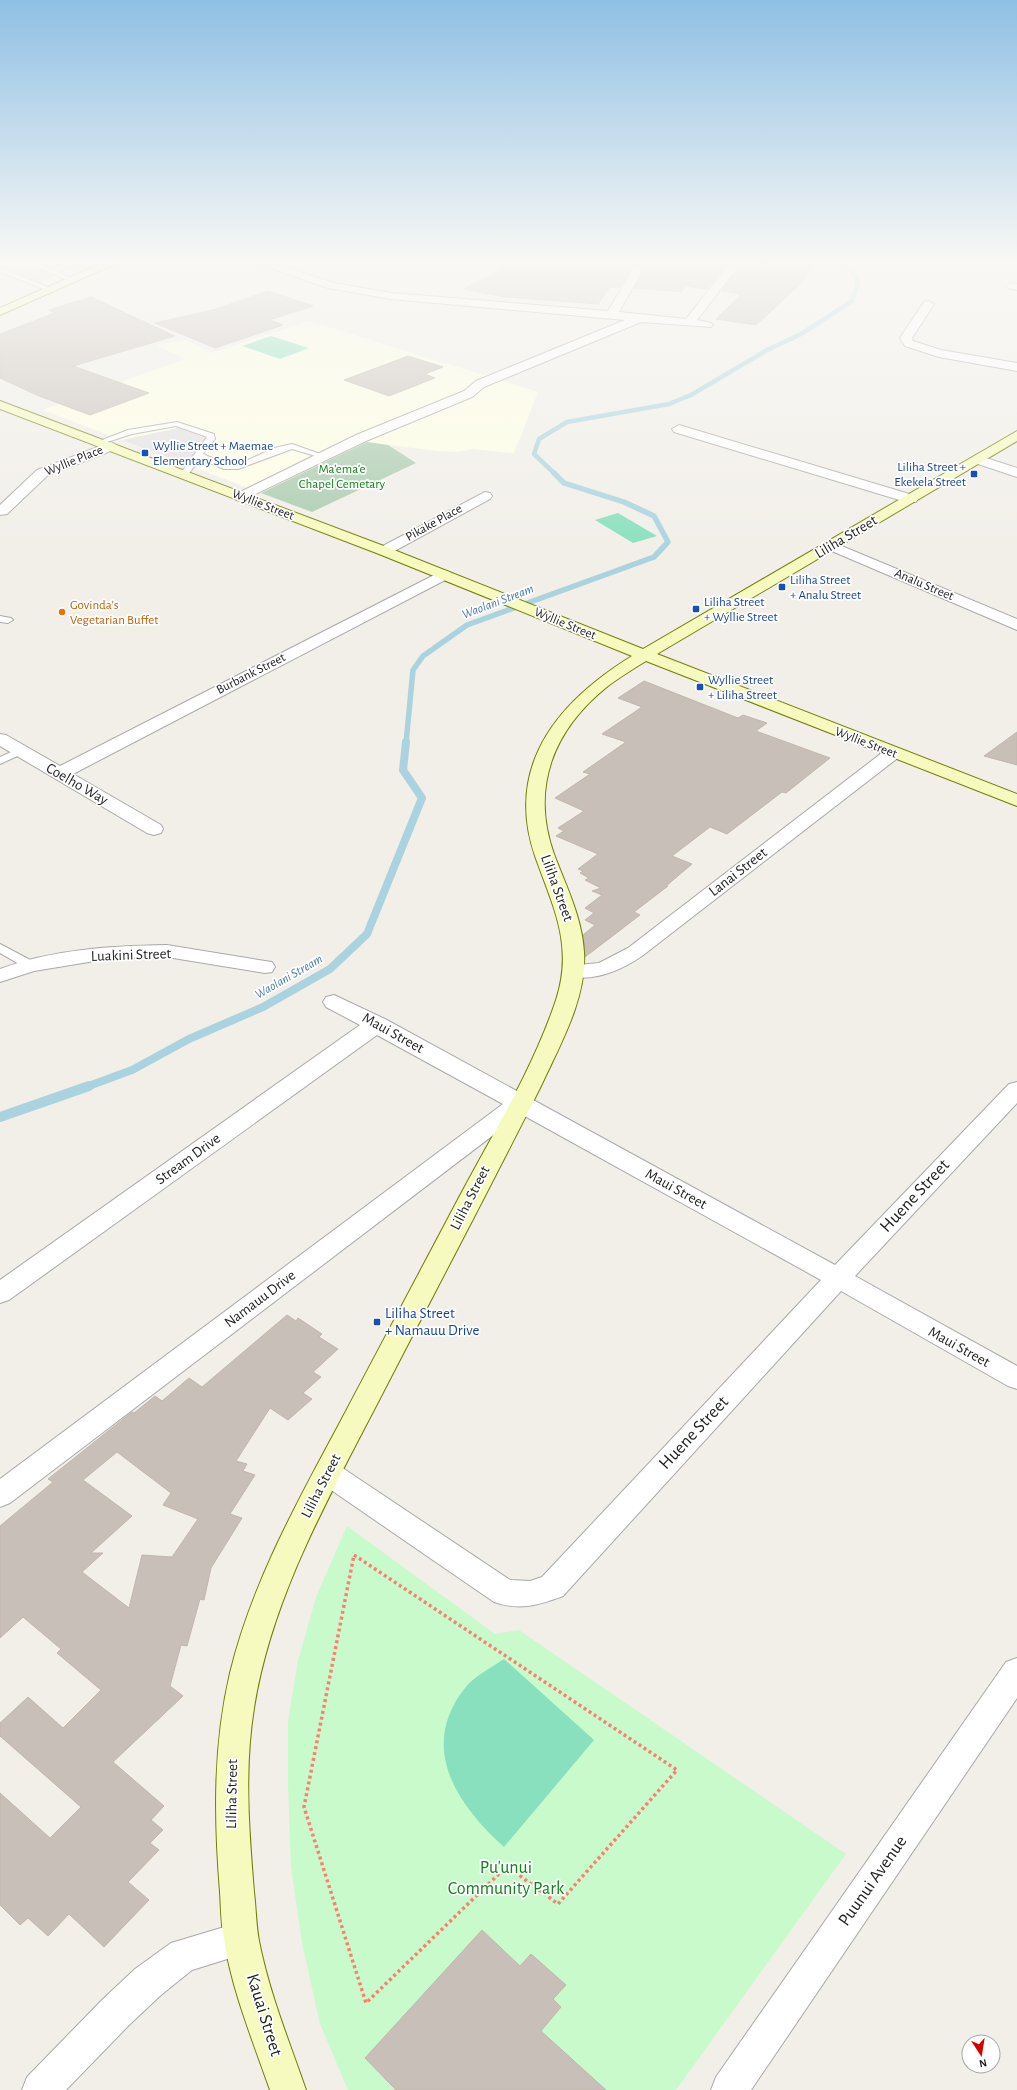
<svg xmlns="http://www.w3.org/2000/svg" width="1017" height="2090" font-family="'Alegreya Sans',sans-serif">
  <rect width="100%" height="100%" fill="#f2efe9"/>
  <path fill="#ffffe5" d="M309 321 538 392 514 453 471 449 459 452 438 451 367 442 261 493 43 410 185 359 156 345 186 340 211 353Z"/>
  <path fill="#d0d0d0" d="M0 263H81L39 283 0 266Z"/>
  <path fill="#aacbaf" d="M367 442 388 445 416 463 312 512 261 493Z"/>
  <path fill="#c8facc" d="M347 1526 495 1634 519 1630 846 1854 676 2090H348L320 2024 302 1943 291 1867 288 1785V1721L298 1661 316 1597Z"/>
  <g fill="#88e0be">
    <path d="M271 336 309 348 280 359 242 346Z"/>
    <path d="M618 513 657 536 633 543 595 520Z"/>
    <path d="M504 1659 594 1740 504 1847C457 1805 418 1747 465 1688 474 1676 491 1668 504 1659Z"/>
  </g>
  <path fill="#e2e2e2" d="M178 428 211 440 196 468 122 440Z"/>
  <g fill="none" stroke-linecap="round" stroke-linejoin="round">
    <path stroke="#aad3df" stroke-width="4.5" d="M555 474 534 454 539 439 567 422 669 404 691 395 767 350 801 334 852 301 858 283 853 272 844 263"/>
    <path stroke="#aad3df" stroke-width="5.5" d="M406 743 413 670 423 656 467 625 654 557 668 542 654 516 624 502 564 483 554 473"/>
    <path stroke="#aad3df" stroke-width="8" d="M86 1087 132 1070 189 1039 263 1007 330 969 367 934 422 798 403 770 406 742"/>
    <path stroke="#aad3df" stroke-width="10" d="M0 1117 89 1086"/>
  </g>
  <g fill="#c7bfb8" stroke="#c4b6ab" fill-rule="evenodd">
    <path d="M512 263H728L707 289 685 286 682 292 634 288 643 271 636 267 631 270 620 287H610L598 304 504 297 464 289Z"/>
    <path d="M742 263H817L797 288H796L756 325 716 319 741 294 721 291Z"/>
    <path d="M268 291 313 306 269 320 283 325 215 348 155 323 213 310Z"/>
    <path d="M91 297 175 336 73 366 149 393 90 415 39 396 0 378V334L55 313 49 310Z"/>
    <path d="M408 356 443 367 425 374 435 378 389 396 344 380Z"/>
    <path d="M644 681 738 718 743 715 767 723 756 731 830 758 786 793 782 792 727 834 710 827 672 856 692 864 666 886H668L634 912 640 915 585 957 583 935 595 925 585 920 594 913 585 908 602 895 592 891 601 888 585 880 589 878 580 873 583 871 578 869 598 854 556 836 564 831 558 828 584 811 555 798 590 774 583 772 626 742 602 734 642 707 618 698Z"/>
    <path d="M1017 732V765L984 756Z"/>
    <path d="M287 1315 296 1321 298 1318 322 1334 319 1337 338 1349 313 1372 321 1377 303 1393 312 1399 288 1420 270 1408 236 1461 247 1464 243 1471 255 1475 230 1514 242 1518 211 1568 204 1600 200 1599 187 1646 181 1645 170 1686 183 1696 113 1762 164 1806 151 1820 163 1830 150 1843 159 1850 128 1882 149 1900 104 1947 69 1914 48 1936 28 1918 20 1925 0 1905V1793L50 1838 81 1807 0 1736V1723L28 1697 63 1728 101 1690 57 1653 61 1649 23 1617 0 1638V1526L53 1482 48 1479 132 1412 134 1413 155 1396 162 1401 189 1378 202 1387ZM117 1452 171 1493 163 1505 198 1519 172 1557 142 1555 129 1608 82 1572 103 1553H91L132 1516 83 1480Z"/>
    <path d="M482 1930 520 1966 531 1954 566 1985 553 1999 561 2007 541 2031 606 2090H396L365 2058Z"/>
  </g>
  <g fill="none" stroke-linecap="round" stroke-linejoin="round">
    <g stroke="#a9a9a9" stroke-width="2">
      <g id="lane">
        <path d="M28 263H37L53 270 66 263H75L58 272 77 281 72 282Z"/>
        <path d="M0 268 55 290 56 291 51 292 0 272Z"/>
        <path d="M177 422 214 434 215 439 203 454 228 465H237L274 448 292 444 326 456 322 458 292 449 238 469H224L200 459 187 476H184L180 474 207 437 176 426 132 434 101 444 97 442 128 430Z"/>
        <path d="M0 616 11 618 13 620 8 623 0 622Z"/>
        <path d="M20 748 25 751 24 753 0 764V757Z"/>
        <path d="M0 944 34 962 36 965 34 968H26L0 953Z"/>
      </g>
    </g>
    <g stroke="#a9a9a9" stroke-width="2">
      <g id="street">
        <path d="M256 263H273L334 283 391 293 608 311 632 271 637 268 642 271 619 312 686 319 730 263H741L697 320 711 323 713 325 711 327 641 322 484 387 472 397 366 441 241 501 236 500 234 497 236 494 356 435 464 391 476 381 625 320 391 299 328 288Z"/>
        <path d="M1012 283 1017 284V290L1008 288 1006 286Z"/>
        <path d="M928 301 934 304 912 338 913 341 941 350 1017 363V371L939 357 905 346 900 338 924 302Z"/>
        <path d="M679 425 916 496 918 499 916 502H906L674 432 672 429Z"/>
        <path d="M111 442 118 446 116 449 47 476 7 514 0 515V505L37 470Z"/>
        <path d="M977 455 1017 468V477L972 462 970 459Z"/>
        <path d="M485 492 490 493 492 496 490 499 389 554H379L377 551 379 548Z"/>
        <path d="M832 542 1017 619V630L827 549 825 546 827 543Z"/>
        <path d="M444 570 449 572 452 575 449 578 73 774 161 825 163 829 161 833 154 835 147 833 0 746V734L6 735 60 766Z"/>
        <path d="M893 748 899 749 902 753 899 757 642 956C620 971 593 982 567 976L564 971 567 966 599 963 628 948 887 749Z"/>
        <path d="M167 945 265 961 272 962 275 967 272 972 265 973 167 957 113 958 34 971 0 982V969C53 949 111 946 167 945Z"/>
        <path d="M334 995 385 1019 835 1265 1009 1084 1017 1082V1103L855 1276 1017 1366V1389L1008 1386 841 1291 563 1596C539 1605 519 1611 494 1602L318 1481 314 1473 318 1465 328 1461 338 1465 510 1580 530 1581 542 1577 821 1280 521 1114 10 1503 0 1507V1479L503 1104 377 1035 9 1300 0 1303V1280L360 1025 326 1007 323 1002 326 997Z"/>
        <path d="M1017 1658V1698L751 2090H711L716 2077 1006 1662Z"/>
        <path d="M241 1922 253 1927 258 1939 253 1951 192 1970 161 1995 129 2025 66 2090H22L27 2077 103 1999 135 1969 171 1943Z"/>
      </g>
    </g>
    <g stroke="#707d05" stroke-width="2">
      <g id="secondary">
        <path d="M102 263H117L0 315V308Z"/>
        <path d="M0 401 389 548 643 649 1017 431V441L657 654 1017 794V806L646 661C633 669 620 677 608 686 554 729 530 787 554 854 566 886 582 917 584 952 587 998 560 1045 541 1086 487 1194 430 1301 375 1408 325 1504 271 1601 254 1708 244 1770 249 1831 254 1892 256 1908 256 1925 259 1941 269 1992 289 2041 306 2090H270C253 2041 232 1991 224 1939 221 1924 221 1908 220 1892 214 1818 213 1746 230 1673 251 1586 295 1506 337 1428 376 1354 416 1279 455 1205 490 1138 532 1072 556 1000 574 945 553 907 535 856 504 765 559 701 632 656L379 554 0 409Z"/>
      </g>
    </g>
    <path stroke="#fa8072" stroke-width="3.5" stroke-dasharray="3 3" stroke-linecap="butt" d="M354 1555 677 1770 558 1904 507 1866 366 2003 304 1807Z"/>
    <use href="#lane" fill="#fff" fill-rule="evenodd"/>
    <use href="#street" fill="#fff" fill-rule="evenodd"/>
    <use href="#secondary" fill="#f7fabf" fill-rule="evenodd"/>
  </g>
  <linearGradient id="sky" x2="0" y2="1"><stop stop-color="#8fc0e4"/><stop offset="0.47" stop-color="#f9f8f5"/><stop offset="1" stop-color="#f9f8f5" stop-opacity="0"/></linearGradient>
  <rect width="1017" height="556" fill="url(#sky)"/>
  <g fill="#1a4fb4" stroke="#fff" stroke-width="1.5">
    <rect x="141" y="449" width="8" height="8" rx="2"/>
    <rect x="970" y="470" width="8" height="8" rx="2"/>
    <rect x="778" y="583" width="8" height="8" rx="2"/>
    <rect x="692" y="605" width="8" height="8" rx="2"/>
    <rect x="696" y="683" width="8" height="8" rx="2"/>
    <rect x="373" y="1318" width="8" height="8" rx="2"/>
  </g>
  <circle fill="#e8710a" stroke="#fff" stroke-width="1.5" cx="62" cy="612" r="4"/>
  <g text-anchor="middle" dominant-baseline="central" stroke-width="3.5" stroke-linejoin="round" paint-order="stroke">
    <g font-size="13" fill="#164399" stroke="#fff" text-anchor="start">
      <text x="153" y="446">Wyllie Street + Maemae<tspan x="153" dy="15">Elementary School</tspan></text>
      <text x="966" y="467" text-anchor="end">Liliha Street +<tspan x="966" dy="15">Ekekela Street</tspan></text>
      <text x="790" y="580">Liliha Street<tspan x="790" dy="15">+ Analu Street</tspan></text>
      <text x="704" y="602">Liliha Street<tspan x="704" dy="15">+ Wyllie Street</tspan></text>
      <text x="708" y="680">Wyllie Street<tspan x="708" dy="15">+ Liliha Street</tspan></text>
    </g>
    <g font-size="13" fill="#222" stroke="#fff">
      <text transform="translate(74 461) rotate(-22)">Wyllie Place</text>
      <text transform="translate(263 505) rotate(21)">Wyllie Street</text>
      <text transform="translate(434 523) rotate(-29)">Pikake Place</text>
      <text transform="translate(924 585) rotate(23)">Analu Street</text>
      <text transform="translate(565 624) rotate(22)">Wyllie Street</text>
      <text transform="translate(251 674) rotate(-27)">Burbank Street</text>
      <text transform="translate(866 743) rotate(21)">Wyllie Street</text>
    </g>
    <g font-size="13" fill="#0c8416" stroke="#fff">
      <text x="342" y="469">Ma'ema'e<tspan x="342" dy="15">Chapel Cemetary</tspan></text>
    </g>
    <g font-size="13" font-style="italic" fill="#4a7aab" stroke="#fff">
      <text transform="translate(498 602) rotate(-21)">Waolani Stream</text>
      <text transform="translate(289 977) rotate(-30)">Waolani Stream</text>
    </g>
    <g font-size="13" fill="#c56008" stroke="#fff" text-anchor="start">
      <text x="70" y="605">Govinda’s<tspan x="70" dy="15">Vegetarian Buffet</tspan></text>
    </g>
    <g font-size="15" fill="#222" stroke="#fff">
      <text transform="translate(846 537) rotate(-31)">Liliha Street</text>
      <text transform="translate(77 784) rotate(30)">Coelho Way</text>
      <text transform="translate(738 872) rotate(-38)">Lanai Street</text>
      <text transform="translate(557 888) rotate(70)">Liliha Street</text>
      <text transform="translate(131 955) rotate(-2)">Luakini Street</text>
      <text transform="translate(393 1033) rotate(29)">Maui Street</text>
      <text transform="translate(188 1159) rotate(-36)">Stream Drive</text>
      <text transform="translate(676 1189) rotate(29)">Maui Street</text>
      <text transform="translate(470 1198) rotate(-63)">Liliha Street</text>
      <text transform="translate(260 1299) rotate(-37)">Namauu Drive</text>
      <text transform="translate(959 1347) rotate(29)">Maui Street</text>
      <text transform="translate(321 1486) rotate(-63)">Liliha Street</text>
      <text transform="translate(232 1794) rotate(-89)">Liliha Street</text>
    </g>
    <g font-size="15" fill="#164399" stroke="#fff" text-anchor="start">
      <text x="385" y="1313">Liliha Street<tspan x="385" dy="17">+ Namauu Drive</tspan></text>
    </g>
    <g font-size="18" fill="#222" stroke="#fff">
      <text transform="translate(915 1196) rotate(-47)">Huene Street</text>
      <text transform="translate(694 1433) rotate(-47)">Huene Street</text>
      <text transform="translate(873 1881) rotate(-55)">Puunui Avenue</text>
      <text transform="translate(264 2015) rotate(73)">Kauai Street</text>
    </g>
    <g font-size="18" fill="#0c8416" stroke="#fff">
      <text x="506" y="1868">Pu'unui<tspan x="506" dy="21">Community Park</tspan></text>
    </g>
  </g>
  <g transform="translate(981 2054) rotate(168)"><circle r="19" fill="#ffffff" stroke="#a7a7a7"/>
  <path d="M0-3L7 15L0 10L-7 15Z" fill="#d40000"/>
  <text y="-6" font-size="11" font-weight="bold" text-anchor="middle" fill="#222222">N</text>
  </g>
</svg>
